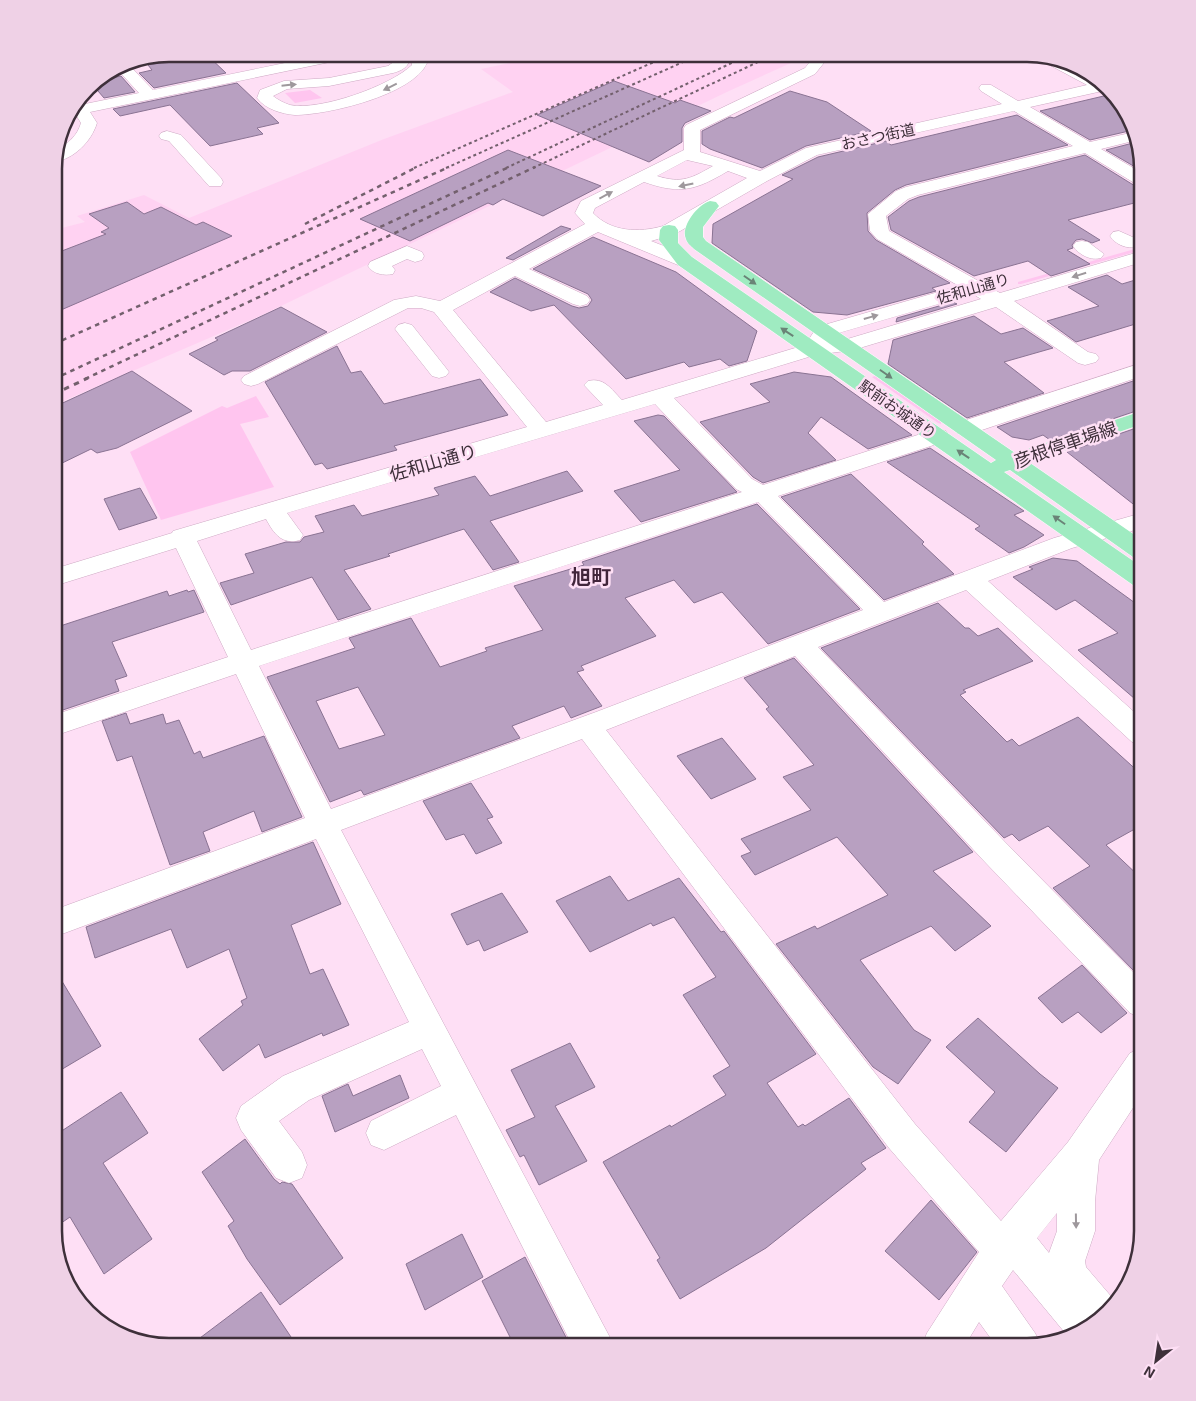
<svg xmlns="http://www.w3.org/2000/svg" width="1196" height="1401" font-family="'Exo 2','Noto Sans JP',sans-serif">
  <rect width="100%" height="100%" fill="#fedff5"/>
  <path fill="#ffd2f2" d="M553 54H811L729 91 258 317 54 405V230L85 222 77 216 144 195 189 218 384 139 513 92 481 69Z"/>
  <g fill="#ffc5ef">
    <path d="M310 90 322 98 295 103 285 93Z"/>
    <path d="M1142 247V250L1021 284H1018V282Z"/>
    <path d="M875 376 941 422V424L938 423 872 377Z"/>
    <path d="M256 396 269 417 240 424 274 487 161 520 130 452 222 406 227 408Z"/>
  </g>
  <g fill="#b8a0c1" stroke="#8a7393" fill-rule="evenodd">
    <path d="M206 54 226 73 154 88 139 73 152 70 148 65Z"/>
    <path d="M121 76 135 92 104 98 92 84 95 82Z"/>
    <path d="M614 81 675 103 680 100 711 111 685 123 682 128V142L649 162 537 115Z"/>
    <path d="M237 83 279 123 257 128 263 134 210 146 170 105 120 116 113 109Z"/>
    <path d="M790 91 827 102 871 131 806 146 762 168 710 149 702 144V131L730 117 734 118Z"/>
    <path d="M1108 95 1119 100 1129 131 1090 140 1040 111Z"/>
    <path d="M1017 115 1068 145 906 185 895 190 867 213 868 231 876 240 950 283 932 288 936 291 847 315 813 312 712 243 713 224 793 179 782 175 818 157 886 141 891 145Z"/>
    <path d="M1133 143 1142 169V171L1106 150Z"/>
    <path d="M508 150 601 186 543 216 503 199 493 205 488 203 410 241 360 219Z"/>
    <path d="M1085 155 1135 186 1142 187V201L1068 220 1100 240 1092 243 1082 239 1076 240 1072 245 1073 248 1067 250 1090 264 1051 276 1028 261 974 276 891 230 888 217 909 201 919 197Z"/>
    <path d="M127 202 144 214 161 207 196 225 203 222 232 236 54 313V254L106 234 101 232 109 228 89 214Z"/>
    <path d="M561 226 571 229 513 260 506 258Z"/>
    <path d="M593 237 676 272 757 331 747 361 729 366 720 359 689 367 684 362 626 379 554 305 531 311 490 292 515 278 572 306 579 308 588 306 592 300 588 294 533 269Z"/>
    <path d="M1107 275 1122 284 1142 278V322L1076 342 1047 321 1099 306 1068 287Z"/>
    <path d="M953 302 957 304 896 322 897 318Z"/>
    <path d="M281 307 327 332 250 371H232L224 375 189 354 218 340 215 338Z"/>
    <path d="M974 316 1001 334 1023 328 1053 348 1004 362 1044 393 967 418 888 364 893 340Z"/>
    <path d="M337 346 351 373 361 371 384 404 480 379 508 415 394 446 397 450 327 469 322 463 315 465 265 382Z"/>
    <path d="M132 371 192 411 117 448 97 453 91 449 54 467V407Z"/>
    <path d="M794 372 831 377 912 435 868 449 821 417 808 433 836 460 763 483 753 477 700 422 770 402 750 384Z"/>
    <path d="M1142 378V409L1050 440 1043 435 1029 440 1012 437 997 427Z"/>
    <path d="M658 415 664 416 737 492 641 522 614 491 680 470 634 421Z"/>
    <path d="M1142 426V511L1067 452Z"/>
    <path d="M930 448 1024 511 1014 515 1044 535 1024 547 1009 553 975 529 980 526 887 462Z"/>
    <path d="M567 471 583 491 490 521 519 562 493 570 464 529 388 554 390 556 344 570 371 609 338 620 312 577 231 605 220 583 254 573 245 554 286 542H300L304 537 324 532 315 516 354 505 362 516 439 495 434 488 475 476 490 496Z"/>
    <path d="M851 474 924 542 922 544 954 574 884 600 781 497Z"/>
    <path d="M140 488 157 518 119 530 104 499Z"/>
    <path d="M757 504 860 609 768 644 722 592 694 603 674 580 625 598 656 636 581 666 584 670 577 672 602 706 571 718 564 706 512 726 520 738 364 795 361 790 330 802 267 677 355 648 349 638 411 618 440 667 487 651 485 648 543 630 514 586 584 565 582 562ZM358 687 385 735 339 749 316 701Z"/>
    <path d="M1053 558 1077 561 1142 608V705L1078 650 1118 633 1075 600 1056 610 1013 577 1033 569 1029 567Z"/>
    <path d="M187 590 188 592 194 590 204 612 112 642 127 676 115 680 119 691 54 713V628L167 591 169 596Z"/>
    <path d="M938 603 965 628H969L978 636 998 628 1033 661 963 690 966 692 960 695 1007 742 1012 739 1019 746 1078 717 1142 775V825L1106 845 1142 879V965L1134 971 1053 888 1090 866 1048 826 1019 841 1012 834 1004 838 821 648Z"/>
    <path d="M794 658 973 852 933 871 991 926 955 951 931 926 860 960 914 1030 931 1040 898 1084 873 1067 776 944 815 926 817 929 888 895 837 837 755 875 741 856 751 852 741 839 811 810 783 777 814 765 766 709 769 707 744 678Z"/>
    <path d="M126 713 130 724 163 714 166 724 179 720 194 754 200 751 203 758 264 736 302 817 262 832 254 811 203 832 210 851 170 865 132 756 117 761 102 721Z"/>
    <path d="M722 738 756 779 711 799 677 756Z"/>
    <path d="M471 783 493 817 487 819 502 843 476 854 464 834 446 840 423 801Z"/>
    <path d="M313 842 341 904 291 925 310 974 323 969 349 1025 323 1036 322 1033 265 1058 259 1044 223 1071 199 1039 243 1005 241 1001 247 998 229 949 187 968 171 929 95 958 86 927Z"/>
    <path d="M610 876 628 901 679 878 721 932 724 931 816 1054 767 1083 798 1127 803 1124 805 1126 849 1098 886 1148 861 1163 866 1169 766 1248 680 1299 657 1260 660 1258 603 1162 670 1125 671 1127 726 1095 713 1076 730 1066 683 995 716 977 674 917 653 926 651 923 590 952 556 901Z"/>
    <path d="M502 893 528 932 484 951 479 940 467 945 451 914Z"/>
    <path d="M1082 965 1127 1013 1101 1033 1078 1012 1062 1023 1038 998Z"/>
    <path d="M54 968 101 1046 54 1074Z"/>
    <path d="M978 1018 1040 1074 1058 1088 1006 1152 969 1122 995 1092 946 1047Z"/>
    <path d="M570 1043 595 1087 555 1106 587 1161 539 1185 524 1155 520 1157 506 1130 535 1117 511 1070Z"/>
    <path d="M400 1075 409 1098 335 1132 322 1096 348 1084 353 1096Z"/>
    <path d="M121 1092 148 1133 103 1163 152 1239 104 1274 70 1217 54 1228V1136Z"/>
    <path d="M245 1139 274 1179 280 1184 282 1182 292 1184 343 1258 280 1305 247 1259 228 1226 234 1221 202 1172Z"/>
    <path d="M931 1200 977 1252 939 1300 885 1251Z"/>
    <path d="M462 1234 483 1277 425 1310 406 1264Z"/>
    <path d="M525 1257 571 1347H515L482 1281Z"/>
    <path d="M261 1292 291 1337 279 1347H188Z"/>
  </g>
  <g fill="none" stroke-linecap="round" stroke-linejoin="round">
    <g stroke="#ceaac4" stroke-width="1">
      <g id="minor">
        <path d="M329 54H356L354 57 349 58 90 112 97 123C91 142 74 159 54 162L57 149C69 143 77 136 81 123L76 115 68 116 75 106 139 93 116 68 126 62 153 90Z"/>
        <path d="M391 54H407L410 58C409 67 401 71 393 73L329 86 287 89 273 96C278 100 284 103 290 105 320 111 390 86 412 65V54H426L427 63C413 95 327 115 295 115 282 114 265 109 257 98L260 90 284 81 329 78 388 66 395 61Z"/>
        <path d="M521 54H545L543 57H523Z"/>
        <path d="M816 54H831L815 74 700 130V152L760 171 806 148 1002 104 981 91 979 88 981 85H991L1018 101 1087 85 1044 62 1042 59 1043 57C1070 65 1086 71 1107 90L1030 107 1090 142 1130 133 1133 141 1101 149 1142 173V185L1136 184 1085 153 918 195 908 199 886 216 889 231 1000 293 1142 251V262L1014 301 1088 352 1096 354 1099 358 1096 362 1085 365 1078 363 996 307 853 350 815 355 674 398 752 479 763 485 930 431 938 429 946 431 949 436 946 441 778 496 884 602 1054 538 1142 513V528L1072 548 988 581 1142 719V745L1132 742 966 590 818 647 1005 842 1142 981V1018L1130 1013 983 860 795 656 606 730 915 1124 1001 1221 1068 1142 1130 1053 1142 1048V1094L1099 1160 1095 1201V1231L1085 1261 1086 1267 1115 1301 1097 1323 1066 1334 1013 1270 1002 1286 1035 1333 1040 1343 1027 1347H997L979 1322 964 1347H921L927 1333 979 1252 889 1148 582 739 341 830 615 1347H573L456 1115 384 1150 371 1145 366 1133 371 1121 441 1086 422 1049 309 1100 279 1121 302 1152 307 1165 302 1178 289 1183 276 1178 241 1130 236 1118 241 1106 283 1076 409 1022 316 839 54 937V910L305 818 236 674 54 736V715L228 657 176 548 54 586V569L172 533 173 531 527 427 434 312 421 308H408L258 384 251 386 244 384 241 380 244 376 394 300 416 296 440 301 585 224 575 213 581 201 684 150V128L686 125 805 68ZM1014 111 1073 146 906 187 896 191 868 214 870 231 877 239 959 286 817 327 805 345 622 400C611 389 604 377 588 381L584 385 603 405 546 422 453 310 515 276 573 304 580 306 587 304 590 300 587 296 529 269 598 232 678 265 685 267 692 265 694 261 692 257 651 241 675 234 767 181 817 155ZM687 160 713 166C692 178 682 184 657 176ZM728 171 747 178 663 226C639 233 611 232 593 213L595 208 644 182C681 195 696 190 728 171ZM973 294 981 299 844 340 828 342 832 335ZM655 404 736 489 742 492 251 650 197 541 266 519C274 534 282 545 300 540L303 535 287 513ZM758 502 863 610 596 712 331 809 259 666ZM1057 1213V1231L1049 1253 1037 1238Z"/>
        <path d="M167 131 181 135 221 178 223 182 221 186H209L169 141 161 139 159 136 161 133Z"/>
        <path d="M1119 231 1137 239 1140 243 1137 247C1127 249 1116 245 1110 236L1113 232Z"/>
        <path d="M1082 241 1088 242 1104 254 1101 258C1091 261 1079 255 1073 246L1076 242Z"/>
        <path d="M407 246 422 252 424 256 422 260 415 262 407 259 392 266 395 270 393 274C384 276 373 274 368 266L370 262Z"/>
        <path d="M405 323 412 325 446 368 449 372 446 376 439 378 432 376 398 333 395 329 398 325Z"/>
        <path d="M1142 363V376L973 433 965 435 957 433 954 428 957 423Z"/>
      </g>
    </g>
    <g stroke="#fff" stroke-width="1">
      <path id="major" d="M710 201 716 202 719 206 703 227V237L706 241 1015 453 1142 411V424L1030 463 1142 540V559L1133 557 1010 470 1004 472 1142 567V587L1133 585 678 265 659 240 660 230 663 226 669 225 675 226 678 230V243L692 257 991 463 996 460 694 249C691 246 687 243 686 239 680 227 698 204 710 201Z"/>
    </g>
    <use href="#minor" fill="#fff" fill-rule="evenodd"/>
    <use href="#major" fill="#9febc1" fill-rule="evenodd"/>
    <g stroke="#73606d" stroke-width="2" stroke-dasharray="3 3" stroke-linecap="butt">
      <path d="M414 168 672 54"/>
      <path d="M446 168 701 54"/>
      <path d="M506 168 751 54"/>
      <path d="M533 168 775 54"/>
    </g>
    <g stroke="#73606d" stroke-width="2.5" stroke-dasharray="4.5 4.5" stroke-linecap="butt">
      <path d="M305 224 417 167"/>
      <path d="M54 344 449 167"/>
      <path d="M54 379 509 167"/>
      <path d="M85 379 535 167"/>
    </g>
    <g stroke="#73606d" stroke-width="3" stroke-dasharray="5.5 5.5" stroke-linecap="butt">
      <path d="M54 379 56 378"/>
      <path d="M54 394 88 378"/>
    </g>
  </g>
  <defs><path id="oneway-solid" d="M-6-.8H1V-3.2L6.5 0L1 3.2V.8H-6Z" transform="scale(1.25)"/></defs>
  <g fill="#9e989c">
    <use href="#oneway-solid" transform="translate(289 85) rotate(-6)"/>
    <use href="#oneway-solid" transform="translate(390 87) rotate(154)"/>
    <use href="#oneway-solid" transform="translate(686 185) rotate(168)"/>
    <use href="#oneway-solid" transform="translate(606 195) rotate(-28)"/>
    <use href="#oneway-solid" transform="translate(1079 275) rotate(163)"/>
    <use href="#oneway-solid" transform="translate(871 317) rotate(-16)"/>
    <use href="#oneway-solid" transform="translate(1076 1221) rotate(89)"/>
  </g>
  <g fill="#6a8477">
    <use href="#oneway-solid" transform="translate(750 280) rotate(35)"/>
    <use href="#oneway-solid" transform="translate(787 332) rotate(-147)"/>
    <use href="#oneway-solid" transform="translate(886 374) rotate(35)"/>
    <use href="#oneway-solid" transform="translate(963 454) rotate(-146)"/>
    <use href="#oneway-solid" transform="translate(1059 520) rotate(-145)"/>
  </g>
  <g text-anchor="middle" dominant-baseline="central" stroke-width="5" stroke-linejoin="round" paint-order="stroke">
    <g font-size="15" fill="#3e303a" stroke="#fedff5">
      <text transform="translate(878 136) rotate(-12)">おさつ街道</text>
      <text transform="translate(973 288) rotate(-16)">佐和山通り</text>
      <text transform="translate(898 409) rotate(35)">駅前お城通り</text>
    </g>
    <g font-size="18" fill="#3e303a" stroke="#fedff5">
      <text transform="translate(1065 444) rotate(-19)">彦根停車場線</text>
      <text transform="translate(433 462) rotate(-16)">佐和山通り</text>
    </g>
    <g font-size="20" font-weight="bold" fill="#42253b" stroke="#fedff5">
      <text x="591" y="576">旭町</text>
    </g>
  </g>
  <path d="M0 0H1196V1401H0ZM169 62H1027A107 107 0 0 1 1134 169V1231A107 107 0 0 1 1027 1338H169A107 107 0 0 1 62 1231V169A107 107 0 0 1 169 62Z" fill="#efd1e6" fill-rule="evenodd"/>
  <path fill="none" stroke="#3e303a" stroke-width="2.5" d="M169 62H1027A107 107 0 0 1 1134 169V1231A107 107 0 0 1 1027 1338H169A107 107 0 0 1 62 1231V169A107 107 0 0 1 169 62Z"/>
  <g transform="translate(1156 1361) rotate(210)" stroke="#fedff5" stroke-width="4" paint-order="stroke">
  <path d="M0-4L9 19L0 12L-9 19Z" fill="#3e303a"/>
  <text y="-8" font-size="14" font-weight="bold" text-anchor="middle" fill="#3e303a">N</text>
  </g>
</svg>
